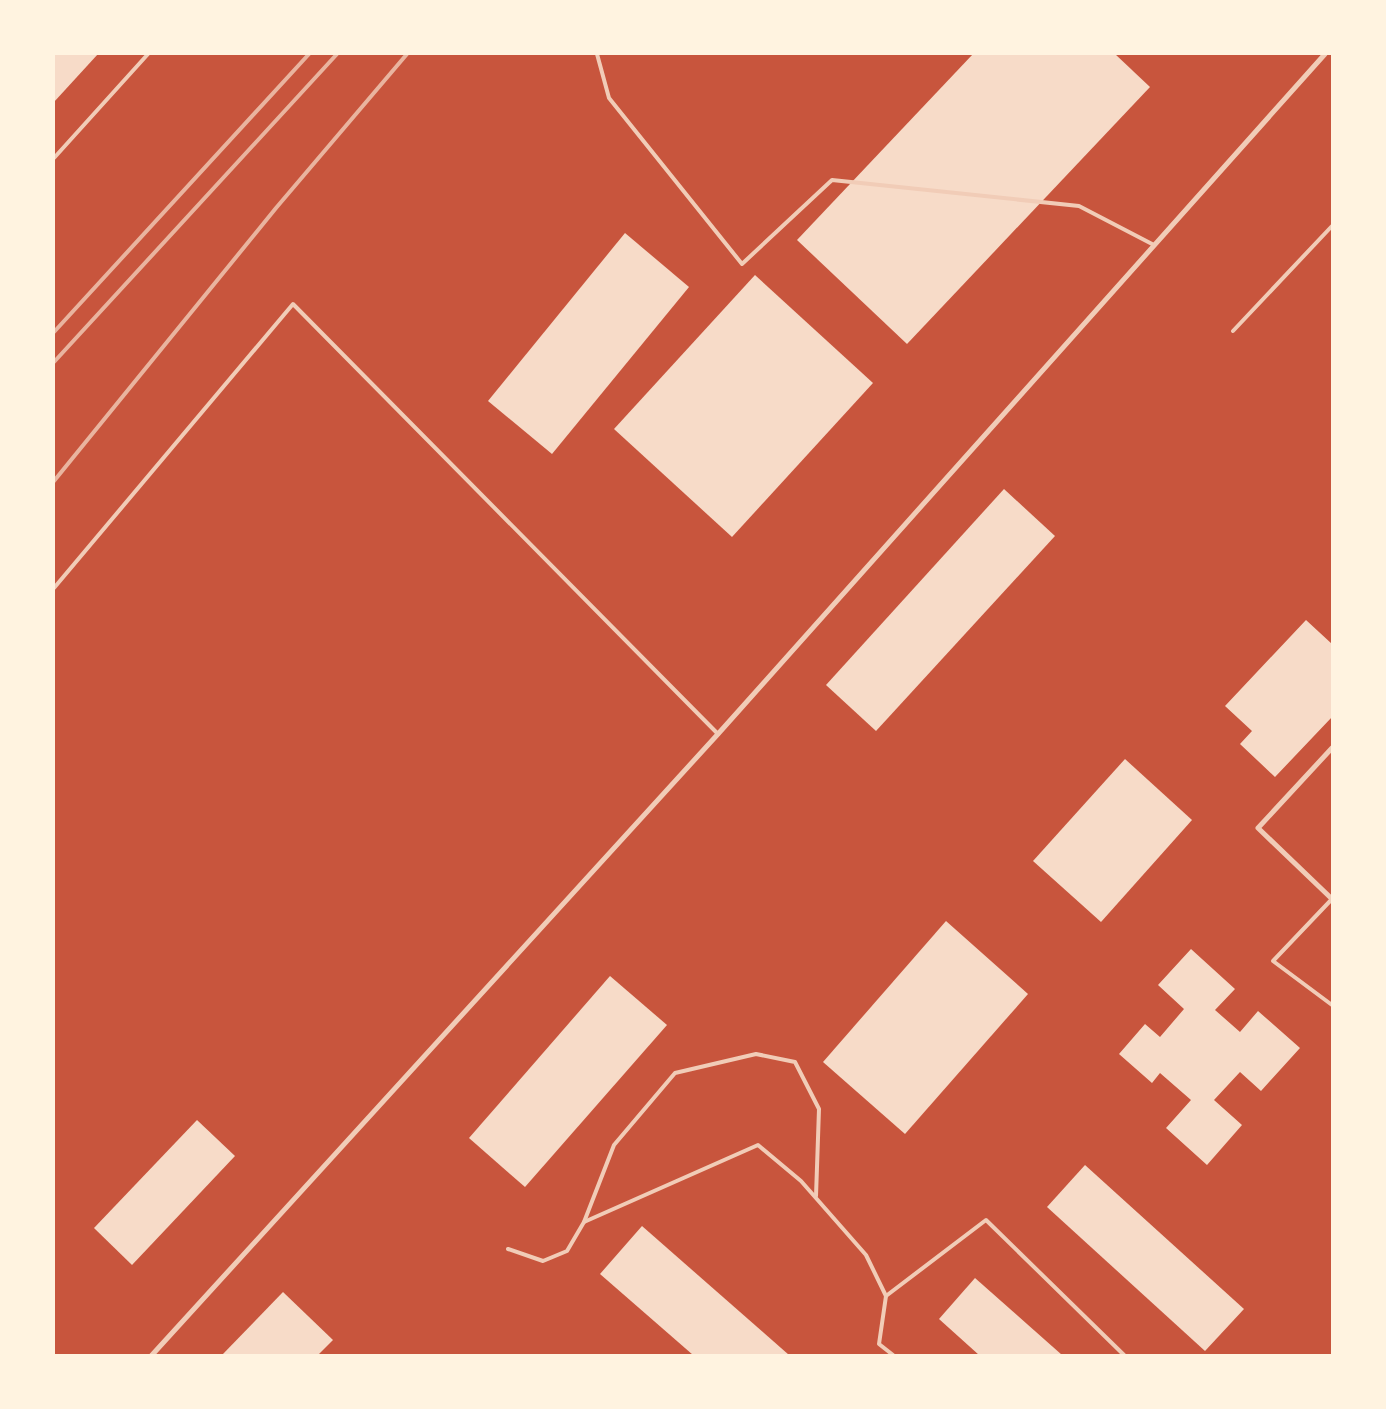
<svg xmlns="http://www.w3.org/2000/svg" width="1386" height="1409" font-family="Overpass,sans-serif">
  <rect width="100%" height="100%" fill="#c8553d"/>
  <g fill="#f7dbc8">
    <path d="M54 54H98L54 102Z"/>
    <path d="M973 54H1115L1150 87 907 344 797 240Z"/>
    <path d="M625 233 689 287 552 454 488 401Z"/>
    <path d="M755 275 873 383 732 537 614 429Z"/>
    <path d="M1004 489 1055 536 876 731 826 685Z"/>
    <path d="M1306 620 1332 644V717L1275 777 1240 744 1252 731 1225 706Z"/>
    <path d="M1125 759 1192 820 1101 922 1033 861Z"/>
    <path d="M946 921 1028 994 905 1134 823 1062Z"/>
    <path d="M1191 949 1235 989 1215 1010 1240 1032 1258 1011 1300 1048 1261 1091 1240 1072 1214 1100 1242 1125 1207 1165 1166 1128 1191 1100 1160 1073 1152 1083 1119 1054 1145 1024 1160 1037 1184 1009 1158 985Z"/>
    <path d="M610 976 667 1025 525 1187 469 1138Z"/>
    <path d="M197 1120 235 1156 132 1265 94 1228Z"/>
    <path d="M1085 1165 1244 1309 1205 1351 1047 1207Z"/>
    <path d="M642 1226 789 1355H693L600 1274Z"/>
    <path d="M975 1278 1062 1355H979L939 1319Z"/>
    <path d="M283 1292 333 1340 318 1355H222Z"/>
  </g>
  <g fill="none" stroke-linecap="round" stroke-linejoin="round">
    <g stroke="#f1ccb7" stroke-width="4">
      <path d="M597 54 609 98 742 264 832 180 1079 206 1154 245"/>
      <path d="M54 158 148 54"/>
      <path d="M1233 331 1332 226"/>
      <path d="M54 588 293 304 718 734"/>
      <path d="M1332 899 1273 961 1332 1005"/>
      <path d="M584 1222 758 1145 801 1181 866 1255 886 1296 879 1344 893 1355"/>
      <path d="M508 1249 543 1261 567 1251 584 1222 614 1145 675 1073 756 1054 795 1062 819 1109 816 1196"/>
      <path d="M886 1296 986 1220 1124 1355"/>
    </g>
    <g stroke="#f1ccb7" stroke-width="5">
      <path d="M1332 748 1258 828 1332 899"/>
      <path d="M152 1355 718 734 1325 54"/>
    </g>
    <g stroke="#e9b49f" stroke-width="4">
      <path d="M54 332 309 54"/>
      <path d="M54 362 337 54"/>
      <path d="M54 481 276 208 407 54"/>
    </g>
  </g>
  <rect width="1386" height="1409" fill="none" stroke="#fff3e0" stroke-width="110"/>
</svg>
